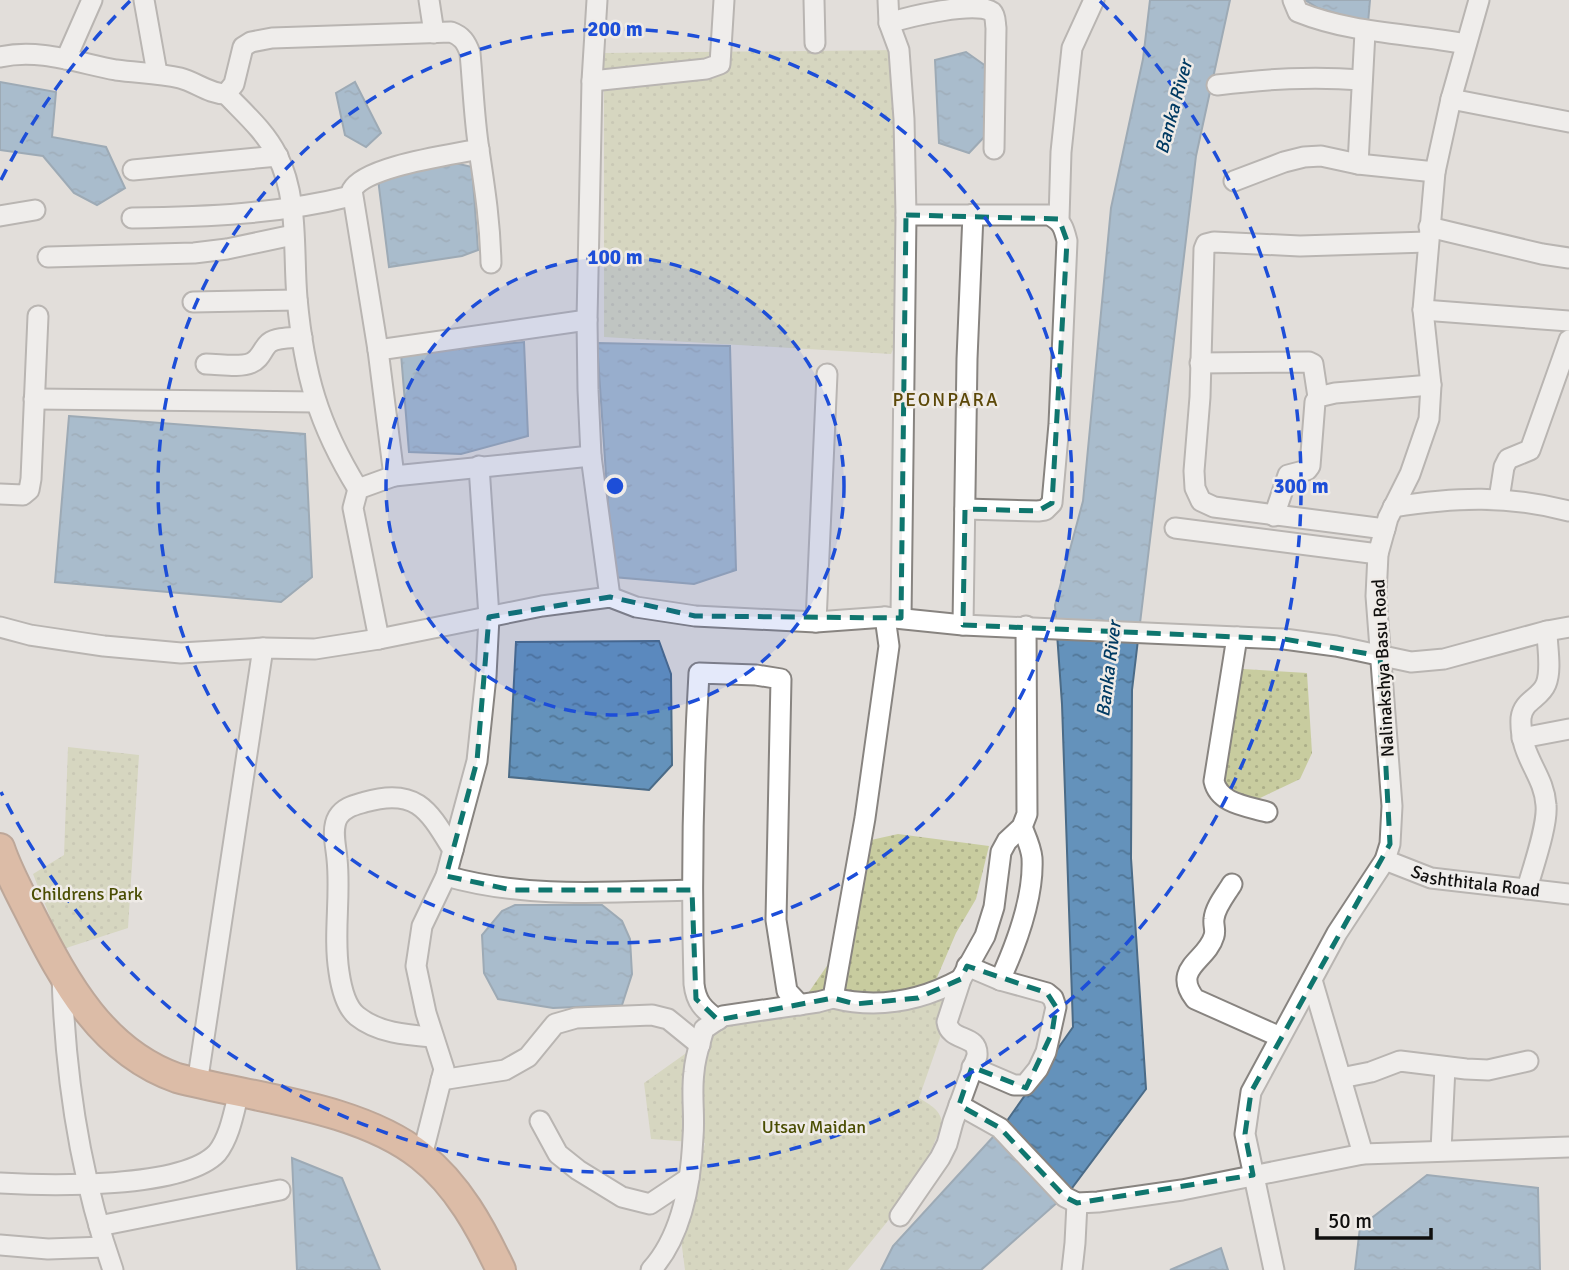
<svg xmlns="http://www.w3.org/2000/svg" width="1569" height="1270" font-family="Signika,sans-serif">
  <defs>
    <pattern id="park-dots" width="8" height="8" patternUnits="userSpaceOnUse" patternTransform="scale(1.75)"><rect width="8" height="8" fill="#c8cc9f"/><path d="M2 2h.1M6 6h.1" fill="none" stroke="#abae88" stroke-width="1.8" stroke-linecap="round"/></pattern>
    <pattern id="water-ripples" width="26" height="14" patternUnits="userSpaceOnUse" patternTransform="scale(1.75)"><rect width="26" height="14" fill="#6492bb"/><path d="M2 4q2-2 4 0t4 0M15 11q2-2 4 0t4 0" fill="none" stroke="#517696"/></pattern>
  </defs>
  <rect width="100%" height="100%" fill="#e2deda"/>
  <g fill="url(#park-dots)">
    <path d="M899 50 903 327 891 354 604 337V53Z"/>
    <path d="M1226 668 1307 673 1312 753 1300 779 1258 799 1226 790 1219 743Z"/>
    <path d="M68 747 139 755 128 928 63 949 33 874 64 855Z"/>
    <path d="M898 834 989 846 976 899 956 933 929 996 800 1005 842 944 854 870 871 840Z"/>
    <path d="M947 1000 941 1035 919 1098C930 1105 942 1110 942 1125L925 1164 926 1174 848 1270H685L681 1239 705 1143 651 1139 644 1083 706 1039 729 1018Z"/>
  </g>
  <g fill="url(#water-ripples)" stroke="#4b6b87" stroke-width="2">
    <path d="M1150 0H1230L1196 156 1132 690 1131 858 1146 1089 1069 1192 981 1270H881L893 1246 1004 1125 1073 1027 1062 704 1055 605 1083 501 1111 208 1143 59Z"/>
    <path d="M1305 0H1370L1368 23 1318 8Z"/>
    <path d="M966 52 990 69 986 135 969 153 939 143 935 60Z"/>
    <path d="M0 82 56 92 52 137 106 147 125 188 97 205 74 193 43 156 0 150Z"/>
    <path d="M355 82 381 133 366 147 345 135 336 93Z"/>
    <path d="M442 160 472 167 478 250 462 256 389 267 378 179Z"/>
    <path d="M524 342 528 436 461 454 409 452 401 354Z"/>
    <path d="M597 343 730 346 736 570 694 584 613 577Z"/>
    <path d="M69 416 305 434 312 577 281 602 55 582Z"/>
    <path d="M659 641 671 674 672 765 649 790 509 777 516 642Z"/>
    <path d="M515 905H602L622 921 630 939 632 974 622 1005 553 1008 498 999 484 973 482 935 502 911Z"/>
    <path d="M292 1158 342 1178 380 1270H297Z"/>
    <path d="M1427 1175 1538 1188 1540 1270H1355L1360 1227Z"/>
    <path d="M1221 1248 1228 1270H1170Z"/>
  </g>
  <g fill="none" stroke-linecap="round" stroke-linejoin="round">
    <g stroke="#888480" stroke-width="23">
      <g id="minor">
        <path d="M144 0 157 73"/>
        <path d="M429 0 434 33"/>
        <path d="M597 0 592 81 587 320 588 390 591 456 610 597"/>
        <path d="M814 0 815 43"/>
        <path d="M888 0 889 23 899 50 904 119 906 215 901 618"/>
        <path d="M1293 0 1298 12C1353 34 1409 33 1466 44"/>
        <path d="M889 23C908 17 977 0 992 12 996 16 995 22 996 28L994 149"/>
        <path d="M0 57C39 48 78 63 116 70 138 73 159 73 180 78 196 82 209 94 226 94L234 84 243 47 251 42 272 38 451 32C462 36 466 42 470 53 473 85 474 118 479 150 485 190 490 222 491 263"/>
        <path d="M66 59 92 0"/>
        <path d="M592 81 706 69 720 64 724 0"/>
        <path d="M1217 85C1267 79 1311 76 1362 80"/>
        <path d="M226 94C244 113 265 131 277 155 299 198 293 251 297 298 304 374 318 424 358 489"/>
        <path d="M1451 99 1569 122"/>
        <path d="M479 149C451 155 365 166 352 190L378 350 394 476 591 456"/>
        <path d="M1358 164 1365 32"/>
        <path d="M133 170 278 156"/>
        <path d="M1234 181 1284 162 1304 157 1321 156 1358 164 1435 172"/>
        <path d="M906 215H1049C1062 221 1064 228 1067 241L1059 424 1052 503 1045 510 1038 511 965 509"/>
        <path d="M0 216 35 210"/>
        <path d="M132 218C206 217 279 214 351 196"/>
        <path d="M1059 219 1061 152 1072 48 1094 0"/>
        <path d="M1429 227 1542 254 1569 258"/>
        <path d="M48 257 194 253 227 249 293 235"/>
        <path d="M193 302 297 300"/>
        <path d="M1423 310 1569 321"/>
        <path d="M378 350 587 320"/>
        <path d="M1200 363 1309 362 1313 364 1318 397"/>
        <path d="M206 364C220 364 239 368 251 363 261 359 262 349 269 343 277 337 293 338 302 337"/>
        <path d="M34 399 316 402"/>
        <path d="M0 494 23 495 29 490 31 479 38 316"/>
        <path d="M1499 499 1504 467 1508 459 1530 450 1569 340"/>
        <path d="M1393 507C1456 497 1507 495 1569 511"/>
        <path d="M1274 516 1288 475 1307 470 1310 466 1315 402 1318 397 1335 393 1431 385"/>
        <path d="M1175 528 1378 554"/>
        <path d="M1385 529 1214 507 1201 501 1195 488 1194 471 1200 397 1204 249 1206 244 1214 242 1300 246 1427 242"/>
        <path d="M816 622 827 374"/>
        <path d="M963 625 967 359 973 214"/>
        <path d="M0 627 30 635 104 646 181 653 263 648 315 649 379 639 542 606 610 597 636 607 695 616 816 622 885 617 963 625 1284 639 1336 646 1411 662 1444 659 1547 631 1569 627"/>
        <path d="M1237 637 1214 781C1219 804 1247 806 1267 812"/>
        <path d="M379 639 353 508 358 489 394 476"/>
        <path d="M1522 738 1569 729"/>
        <path id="s1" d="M1385 860 1431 878 1569 894"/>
        <path d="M446 876C527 899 608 892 692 890"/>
        <path d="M1232 884C1226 894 1215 907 1214 919 1213 925 1216 930 1214 936 1207 961 1171 968 1195 999L1280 1037"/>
        <path d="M1527 889C1533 867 1548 825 1546 805 1544 773 1519 757 1521 718 1523 700 1540 699 1546 684 1552 669 1547 647 1547 631"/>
        <path d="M967 966 1000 980 1047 993 1053 998 1056 1007 1046 1052 1038 1069 1025 1085H1014L972 1067"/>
        <path d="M62 976C65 1074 80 1176 113 1270"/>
        <path d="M1000 980C1016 945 1034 897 1032 858 1031 847 1026 837 1022 827"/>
        <path d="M1312 980 1363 1154"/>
        <path d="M833 998C878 1009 921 1001 961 979"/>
        <path d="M718 1020C703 1009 696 1002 694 984 691 880 693 777 699 673L756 675 781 679 776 920 787 991 800 1005"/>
        <path d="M433 1037C407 1035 378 1033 357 1016 346 1007 341 986 339 972 333 935 341 897 337 859 336 846 331 829 338 817 344 807 355 805 365 802 417 787 429 811 453 850"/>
        <path d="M1341 1078 1371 1072 1400 1061 1466 1069 1488 1070 1528 1061"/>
        <path d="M441 1080 505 1070 528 1057 555 1024 576 1018 652 1015 668 1019 700 1045"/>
        <path d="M197 1084 263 648"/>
        <path d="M959 1105 1000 1128 1065 1197 1077 1203 1098 1202 1182 1190 1363 1154 1569 1147"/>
        <path d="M540 1121 558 1154 578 1170 622 1197 650 1204 689 1178"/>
        <path d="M1441 1150 1445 1067"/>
        <path d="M422 1156 444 1069 426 1013 416 966 422 926 446 876 477 761 486 676 489 617 479 466"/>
        <path d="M0 1183C48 1186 183 1189 217 1153 230 1137 234 1111 239 1092"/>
        <path d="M900 1216 940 1158 947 1144 953 1122 977 1056C979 1033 950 1043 947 1022L961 979 985 936 994 907 1001 852 1007 841 1022 827 1027 814 1026 626"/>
        <path d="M99 1226 280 1190"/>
        <path d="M0 1245 48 1249 105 1247"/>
        <path d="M651 1270C682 1236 691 1182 693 1137 695 1115 691 1094 694 1072 695 1057 700 1043 704 1029L723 1016 818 1002 833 998 865 818 889 646 885 617"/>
        <path d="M1072 1270 1075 1243 1077 1203"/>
        <path d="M1274 1270 1245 1134 1251 1092 1337 933 1385 860 1390 844 1392 806 1376 596 1378 554 1388 518 1410 474 1429 419 1431 385 1423 310 1435 172 1451 99 1479 0"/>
      </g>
    </g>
    <g stroke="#906449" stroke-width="32">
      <path id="highway" d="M0 848C8 872 21 895 32 917 66 984 103 1052 177 1078 252 1098 358 1106 421 1156 458 1185 481 1228 501 1270"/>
    </g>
    <use href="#minor" stroke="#fff" stroke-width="19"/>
    <use href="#highway" stroke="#d49268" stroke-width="28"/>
  </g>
  <path d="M0 0H1569V1270H0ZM906 215 1059 219 1067 241 1052 503 1038 511 965 509 963 625 1284 639 1380 656 1390 844 1251 1092 1245 1134 1253 1175 1077 1203 1065 1197 1000 1128 959 1105 972 1067 1026 1088 1052 1033 1056 1007 1047 993 967 966 961 979 918 998 855 1004 833 998 718 1020 696 999 692 890H512L446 876 477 761 489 617 610 597 695 616 901 618Z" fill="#e2deda" fill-opacity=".55" fill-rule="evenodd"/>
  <path fill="none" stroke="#0f766e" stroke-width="5" stroke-dasharray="14 9" stroke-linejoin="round" d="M906 215 1059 219 1067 241 1052 503 1038 511 965 509 963 625 1284 639 1380 656 1390 844 1251 1092 1245 1134 1253 1175 1077 1203 1065 1197 1000 1128 959 1105 972 1067 1026 1088 1052 1033 1056 1007 1047 993 967 966 961 979 918 998 855 1004 833 998 718 1020 696 999 692 890H512L446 876 477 761 489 617 610 597 695 616 901 618Z"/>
  <circle cx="615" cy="486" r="229" fill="#1d4ed8" fill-opacity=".12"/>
  <g fill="none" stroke="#1d4ed8" stroke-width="3.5" stroke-dasharray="12 9">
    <circle cx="615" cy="486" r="229"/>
    <circle cx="615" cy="486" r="457"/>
    <path d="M1 180A686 686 0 0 1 130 1M1100 1A686 686 0 1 1 1 792"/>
  </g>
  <g text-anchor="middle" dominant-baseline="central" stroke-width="5" stroke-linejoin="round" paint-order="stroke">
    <g font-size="18" fill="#11100f" stroke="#efebe7">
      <text transform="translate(1383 668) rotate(-93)">Nalinakshya Basu Road</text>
      <text stroke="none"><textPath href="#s1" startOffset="94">Sashthitala Road</textPath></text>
    </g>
    <g font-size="18" fill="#4a4d02" stroke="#efebe7">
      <text x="87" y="894">Childrens Park</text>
      <text x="814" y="1127">Utsav Maidan</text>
    </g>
    <g font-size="19" font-style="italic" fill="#003a62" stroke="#efebe7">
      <text transform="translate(1174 107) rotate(-75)">Banka River</text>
      <text transform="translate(1109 669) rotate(-83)">Banka River</text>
    </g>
    <g font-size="19" letter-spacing="2" fill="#5c4808" stroke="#efebe7">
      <text x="946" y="400">PEONPARA</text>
    </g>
  </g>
  <circle cx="615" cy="486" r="10" fill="#1d4ed8" stroke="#efebe7" stroke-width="3.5"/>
  <g font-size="21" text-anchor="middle" font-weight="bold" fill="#1d4ed8" stroke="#efebe7" stroke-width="5" stroke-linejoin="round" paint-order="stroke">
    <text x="615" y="36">200 m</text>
    <text x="615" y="264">100 m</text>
    <text x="1301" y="493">300 m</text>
  </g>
  <path d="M1317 1228v10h114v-10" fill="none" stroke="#11100f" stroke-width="3.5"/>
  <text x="1328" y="1228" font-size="21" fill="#11100f" stroke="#efebe7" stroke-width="5" paint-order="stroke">50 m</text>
</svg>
